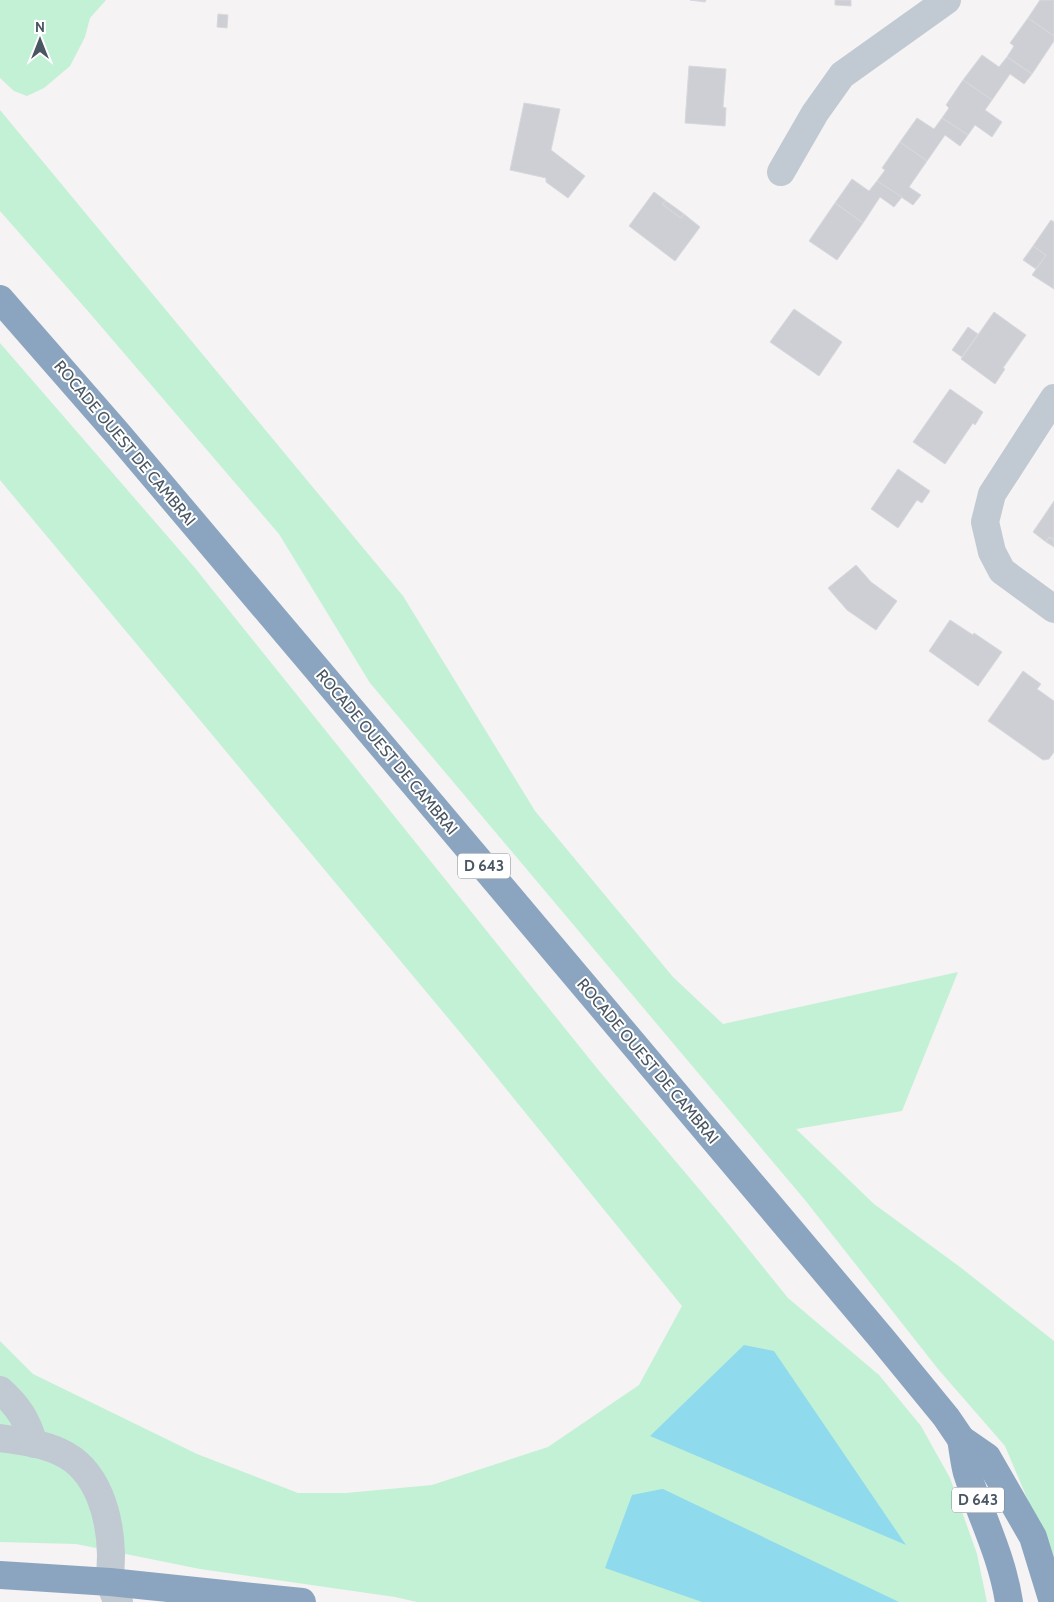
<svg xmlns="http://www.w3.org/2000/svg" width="1054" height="1602" font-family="Cabin,sans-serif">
  <rect width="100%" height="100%" fill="#f5f3f3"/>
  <g fill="#c3f1d5">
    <path d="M0 0H106L90 18 85 37 70 66 44 88 27 96 14 91 0 78Z"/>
    <path d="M0 110 403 596 535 811 673 977 723 1024 958 972 902 1111 796 1129 874 1204 960 1267 1054 1341V1562L1005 1446 938 1369 805 1200 370 683 279 534 87 310 0 211Z"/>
    <path d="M0 343 195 568 600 1072 721 1215 788 1298 879 1375 921 1426 950 1478 977 1554 987 1602H417L395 1597 200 1569 76 1544 0 1542V1341L33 1374 197 1454 298 1493H346L432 1485 548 1447 639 1385 682 1306 473 1048 0 480Z"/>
  </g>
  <g fill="#90daee">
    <path d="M744 1345 774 1351 906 1545 650 1436Z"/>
    <path d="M662 1489H663L899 1602H702L605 1568 632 1495Z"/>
  </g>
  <g fill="#cdcfd5" stroke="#d7d9de">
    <path d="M690 0H706L705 2Z"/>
    <path d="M835 0H851V6L835 5Z"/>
    <path d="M1040 0H1054V36L1028 18Z"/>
    <path d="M218 14 228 15 227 28 217 27Z"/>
    <path d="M1028 18 1054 36V41L1032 74 1007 57 1014 46 1010 43Z"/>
    <path d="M982 55 999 67 1007 57 1032 74 1024 84 1010 74 992 100 963 80Z"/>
    <path d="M689 66 726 69 723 107 726 108 725 126 685 123Z"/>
    <path d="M963 80 992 100 985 110 1002 122 992 137 975 125 968 135 942 118 949 108 946 105Z"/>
    <path d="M524 103 560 109 551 150 585 176 568 198 546 182V178L510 170Z"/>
    <path d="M917 118 934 129 942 118 968 135 960 146 945 135 927 161 900 142Z"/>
    <path d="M900 142 927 161 909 187 921 195 913 205 877 181 885 170 882 168Z"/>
    <path d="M852 179 869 191 877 181 902 197 894 207 880 197 863 223 835 203Z"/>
    <path d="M654 192 666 201 662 204 681 218 684 214 700 227 675 261 629 226Z"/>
    <path d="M666 201 684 214 681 218 662 204Z"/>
    <path d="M835 203 863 223 837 260 809 241Z"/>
    <path d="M1051 220 1054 222V289L1032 275 1046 255 1033 246Z"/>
    <path d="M1033 246 1046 255 1036 269 1023 260Z"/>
    <path d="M794 309 842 342 819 376 770 342Z"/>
    <path d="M994 312 1026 335 1003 368 1005 369 995 384 961 359Z"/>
    <path d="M968 327 978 334 962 357 952 350Z"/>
    <path d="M950 389 983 412 975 425 973 423 945 464 913 442Z"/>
    <path d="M898 469 930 491 922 503 917 500 898 528 871 509Z"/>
    <path d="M1054 501V540L1049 537 1046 542 1033 532Z"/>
    <path d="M1049 537 1054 540V547L1046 542Z"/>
    <path d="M856 565 871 582 897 601 876 630 847 610 828 588Z"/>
    <path d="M950 620 973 635 974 633 1002 652 978 686 929 651Z"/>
    <path d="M1023 671 1041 684 1037 689 1054 701V752L1049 759 1043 760 988 721Z"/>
  </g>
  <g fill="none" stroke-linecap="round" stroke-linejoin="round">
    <g stroke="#c1cad2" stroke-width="28">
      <path d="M781 172 815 113 842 75 947 0"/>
      <path d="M1054 398 992 494 985 522 992 552 1002 571 1054 609"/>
      <path d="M0 1390C19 1407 27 1420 34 1444"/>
      <path d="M0 1438C19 1441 42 1443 60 1452 98 1469 110 1516 111 1554 111 1571 107 1588 119 1602"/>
    </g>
    <g stroke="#8ba5c1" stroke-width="28">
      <path d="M0 299 118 434 421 792 883 1340 946 1417 961 1439 987 1457 1033 1537 1053 1602"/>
      <path d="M961 1439C963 1450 964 1462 967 1473 981 1516 1002 1556 1009 1602"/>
      <path d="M0 1575 110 1582 302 1602"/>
    </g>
  </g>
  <g text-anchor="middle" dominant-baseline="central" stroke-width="4" stroke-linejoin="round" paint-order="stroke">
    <g fill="#fff" stroke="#808990" stroke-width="1">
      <rect x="458" y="853.5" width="52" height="25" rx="4"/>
      <rect x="952" y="1487.5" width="52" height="25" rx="4"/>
    </g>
    <g font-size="15" font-weight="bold" fill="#4a5661">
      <text x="484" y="866">D 643</text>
      <text x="978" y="1500">D 643</text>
    </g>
    <g font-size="16" fill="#4a5661" stroke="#fff">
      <text transform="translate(125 443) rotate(50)">ROCADE OUEST DE CAMBRAI</text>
      <text transform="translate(387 752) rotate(50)">ROCADE OUEST DE CAMBRAI</text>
      <text transform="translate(648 1061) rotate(50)">ROCADE OUEST DE CAMBRAI</text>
    </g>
  </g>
  <g transform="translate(40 40)" stroke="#ffffff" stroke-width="4" paint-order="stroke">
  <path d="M0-4L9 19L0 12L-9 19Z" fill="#4a5661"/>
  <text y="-8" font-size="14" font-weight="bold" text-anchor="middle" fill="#4a5661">N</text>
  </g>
</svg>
